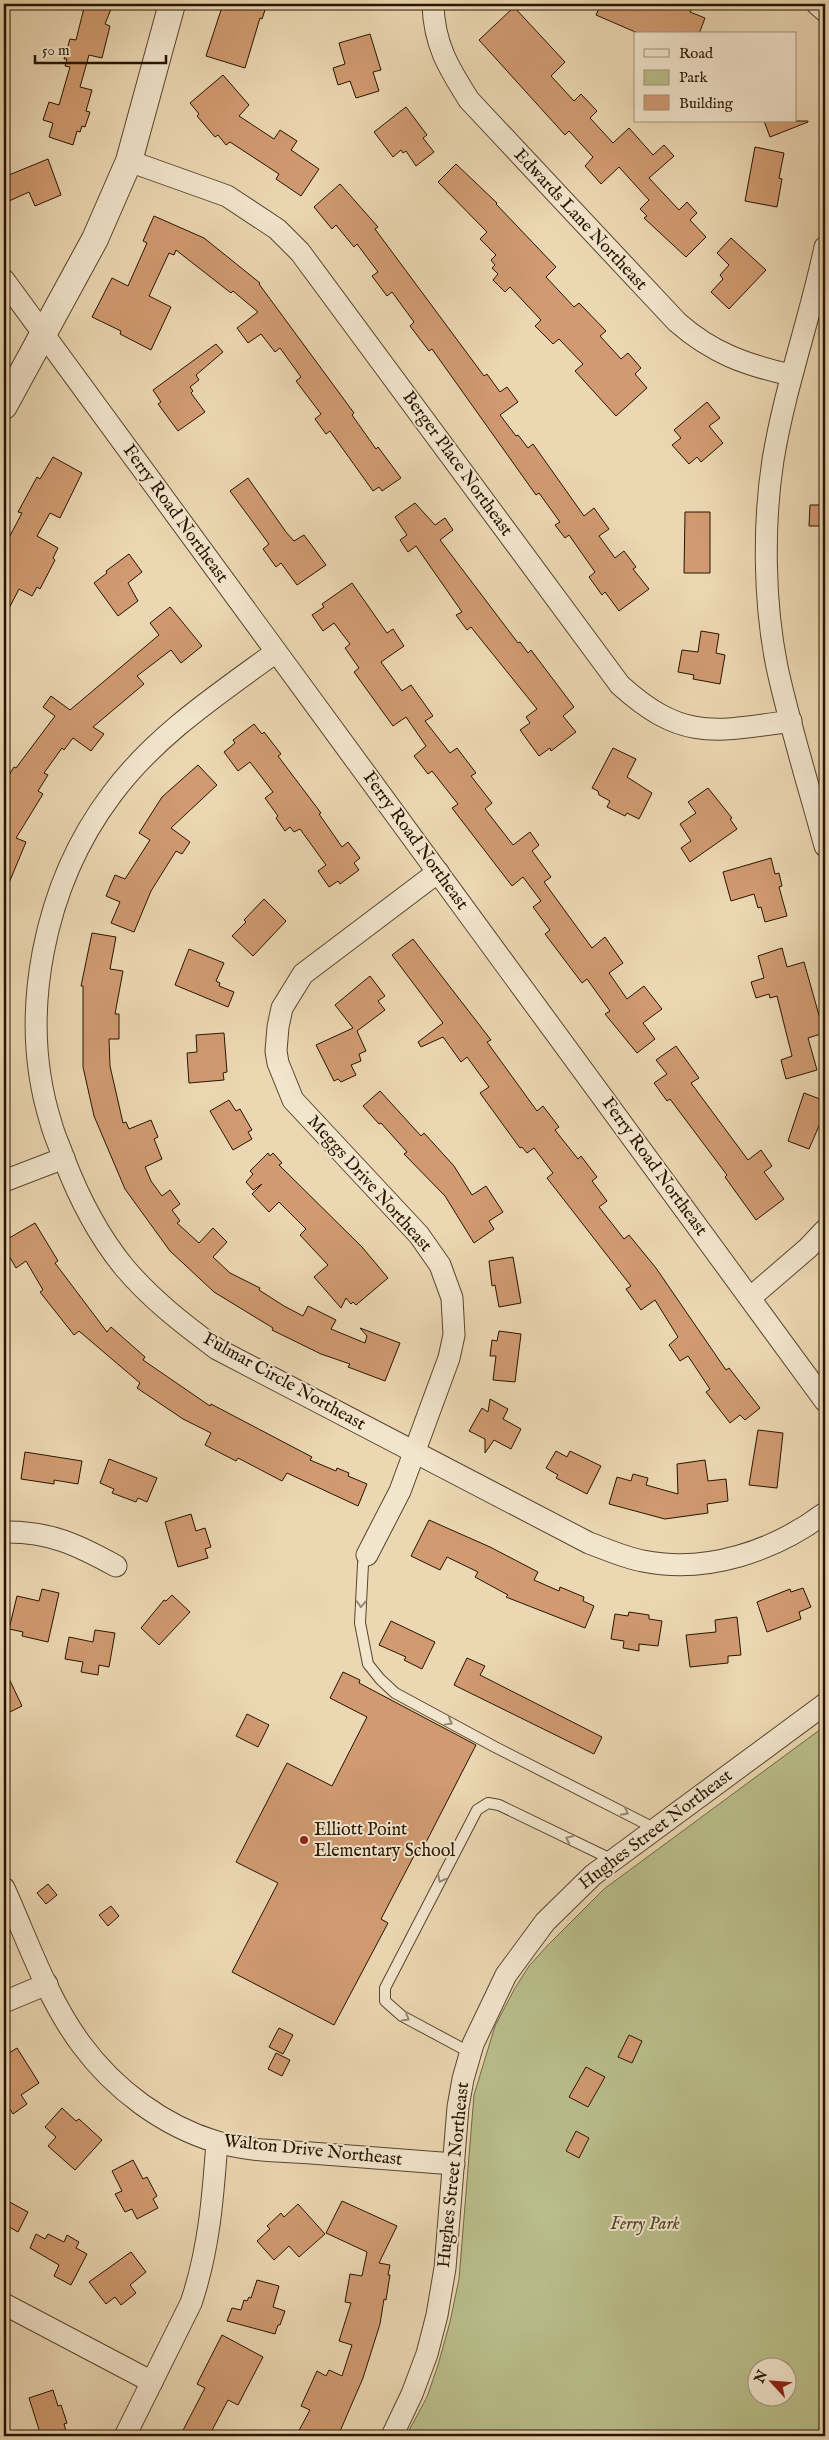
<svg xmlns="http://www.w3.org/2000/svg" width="829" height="2440" font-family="'IM FELL English',serif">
  <rect width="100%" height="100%" fill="#ebd7b2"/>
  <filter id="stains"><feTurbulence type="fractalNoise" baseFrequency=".004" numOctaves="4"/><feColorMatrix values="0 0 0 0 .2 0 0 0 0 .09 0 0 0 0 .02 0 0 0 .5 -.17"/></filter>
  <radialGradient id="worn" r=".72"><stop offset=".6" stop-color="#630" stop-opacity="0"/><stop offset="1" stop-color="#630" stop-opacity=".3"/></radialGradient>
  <path fill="#b9be8b" stroke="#706946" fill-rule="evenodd" d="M825 1726V2436H406L427 2397 438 2365 450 2322 459 2279 474 2095 495 2026 515 1988 529 1966 548 1945 604 1889ZM756 2368H786V2398H756Z"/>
  <g fill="#d19a71" stroke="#271400">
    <path d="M85 4H113L105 24 110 26 102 58 89 55 80 87 92 90 86 111 90 112 85 127 82 126 80 132 77 131 73 145 49 137 53 123 43 120 49 102 59 105 70 67 65 66 67 59H64L70 39 76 40Z"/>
    <path d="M223 4H267L262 19 260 18 245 68 206 56Z"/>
    <path d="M601 4H694L690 12 705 18 699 34H640L596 15Z"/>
    <path d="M514 7 565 62 551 76 574 101 581 94 597 111 590 118 613 143 629 128 653 155 664 145 674 156 649 178 679 210 687 202 697 213 690 220 706 237 686 257 644 218 647 216 640 209 649 200 619 167 601 184 585 166 593 157 569 131 565 135 479 40Z"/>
    <path d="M370 34 381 70 373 72 379 91 356 98 350 81 338 85 333 68 345 64 339 43Z"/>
    <path d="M223 75 249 105 239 116 274 139 280 130 297 141 291 150 319 169 301 196 276 179 279 174 230 142 226 145 218 135 215 137 197 116 199 114 190 103Z"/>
    <path d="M406 107 427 135 423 138 434 152 416 166 406 151 403 153 401 150 393 157 374 132Z"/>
    <path d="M764 121H808V122L770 137Z"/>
    <path d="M755 147 784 153 779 178 782 179 777 207 745 201Z"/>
    <path d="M48 159 61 195 35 206 29 192 9 201 4 188V177Z"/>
    <path d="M456 164 497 203 496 204 556 267 546 277 574 307 579 303 606 331 600 336 621 359 628 353 641 368 635 374 647 388 616 416 575 371 583 364 559 339 553 344 535 326 541 320 510 287 505 292 493 280 498 274 492 268 495 265 491 260 496 255 480 239 487 232 438 182Z"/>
    <path d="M340 184 378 227 375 229 484 376 487 374 500 392 507 387 518 402 500 415 516 436 518 435 528 448 533 444 584 516 594 508 609 529 599 536 615 558 624 551 636 567 633 569 649 589 619 611 605 592 602 595 589 577 595 572 569 535 565 538 555 525 560 522 539 493 536 495 432 349 429 351 410 326 414 322 392 292 387 296 372 276 378 272 357 244 354 247 336 225 332 229 314 207Z"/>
    <path d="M154 216 204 238 260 283 259 284 354 413 352 415 376 449 378 447 401 478 382 491 379 487 373 491 330 431 326 434 315 419 321 414 296 381 301 377 280 348 275 352 261 334 248 343 237 328 258 312 233 291 231 293 176 250 174 255 169 253 149 296 171 307 151 350 120 334 121 331 92 317 112 278 128 286 147 243 143 241Z"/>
    <path d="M731 238 766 270 729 309 711 292 723 279 720 275 729 265 717 253Z"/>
    <path d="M216 344 223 352 196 375 199 380 190 387 193 391 191 393 205 412 178 431 158 404 161 402 153 390Z"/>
    <path d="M707 402 720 418 709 426 723 443 701 462 697 457 689 464 672 445 681 438 674 430Z"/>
    <path d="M53 457 82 473 60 518 50 513 37 536 58 548 53 558 55 560 40 589 37 587 32 596 19 589 4 618V547L22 513 18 512 37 477 40 479Z"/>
    <path d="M248 478 286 532 294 541 304 535 326 565 297 585 281 563 276 567 263 549 269 544 230 491Z"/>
    <path d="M415 503 435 525 445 518 453 530 440 540 518 643 520 642 528 653 531 650 574 707 563 716 576 732 551 751 550 748 539 756 520 730 530 723 526 717 537 709 471 627 467 630 456 615 462 612 416 546 408 552 400 540 407 535 395 517Z"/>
    <path d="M810 505H825V526H809Z"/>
    <path d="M685 512H710V573H684Z"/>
    <path d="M129 554 142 572 128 583 138 601 118 616 94 583 107 573 106 571Z"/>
    <path d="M352 583 387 633 393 629 404 646 381 662 402 691 411 685 433 716 425 721 450 753 457 748 476 773 471 776 492 803 485 809 513 845 530 832 539 845 532 851 551 877 544 882 592 948 605 937 623 963 609 973 627 999 644 986 662 1009 643 1023 655 1039 637 1053 605 1014 610 1011 587 979 582 983 545 934 550 930 533 907 541 901 523 877 512 886 452 808 458 804 432 771 428 774 414 756 426 746 406 717 393 726 354 672 359 668 345 648 350 644 334 623 323 631 312 615 324 607 322 604Z"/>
    <path d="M170 607 202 646 181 663 171 650 137 676 144 684 93 727 104 734 91 751 73 738 64 750 62 748 44 773 48 775 38 791 43 794 16 838 26 842 4 895V783L14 767 16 768 55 716 43 707 51 696 70 710 159 635 150 623Z"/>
    <path d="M701 631 719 634 716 653 725 655 720 684 693 679 694 675 678 672 682 650 698 652Z"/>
    <path d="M254 724 262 734 264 732 281 754 278 756 321 813 319 814 342 847 348 842 360 858 354 863 359 870 340 884 338 881 329 887 318 871 326 865 300 829 294 832 290 827 285 831 276 818 278 816 265 798 273 792 250 762 238 771 224 752 235 743 233 740Z"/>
    <path d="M613 748 636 759 627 777 652 793 639 819 627 813 625 816 607 807 610 801 599 795 598 791 592 788Z"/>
    <path d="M198 765 217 785 171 828 190 842 182 854 176 851 151 891 134 932 111 923 120 902 106 896 115 875 125 879 150 840 139 833 162 797Z"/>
    <path d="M708 788 732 818 730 819 737 829 690 862 681 848 691 841 680 824 696 813 688 802Z"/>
    <path d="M771 858 775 874 779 873 782 886 779 887 787 916 765 922 761 907 758 908 754 894 731 901 723 872Z"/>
    <path d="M264 899 286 921 253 956 232 936 246 922 244 920Z"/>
    <path d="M92 933 116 937 110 969 123 971 115 1014H119V1039H109L110 1066 123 1123 126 1122 129 1129 151 1120 158 1137 154 1139 162 1159 145 1167 151 1181 162 1196 170 1190 180 1204 172 1210 180 1221 177 1223 199 1243 213 1228 227 1242 213 1257 230 1273 260 1288 259 1290 284 1306 303 1316 308 1306 336 1320 331 1329 365 1343 367 1336 360 1328 400 1343 385 1381 348 1367 350 1364 321 1354 272 1330 273 1328 214 1292 170 1251 125 1189 94 1116 83 1067V986H81Z"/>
    <path d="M413 939 491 1040 487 1042 537 1111 543 1106 559 1127 555 1130 578 1159 581 1156 597 1177 592 1181 607 1201 599 1207 624 1239 629 1235 656 1268 726 1370 729 1368 760 1408 745 1420 740 1415 730 1423 706 1392 710 1389 688 1356 680 1361 669 1345 678 1337 655 1300 641 1310 626 1289 631 1286 547 1178 553 1173 534 1148 527 1153 522 1147 520 1148 480 1093 489 1087 467 1057 461 1062 443 1037 421 1047 418 1042 443 1023 392 955Z"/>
    <path d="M782 948 787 967 804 962 824 1033 808 1038 817 1070 786 1079 781 1060 792 1056 777 996 770 998 769 994 756 998 751 982 764 978 758 956Z"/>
    <path d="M189 949 224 963 216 981 220 983 219 986 234 992 228 1007 175 985Z"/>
    <path d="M370 976 385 996 378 1001 385 1010 357 1031 366 1051 359 1054 361 1061 351 1065 356 1075 341 1082 338 1079 334 1081 316 1045 353 1028 335 1005Z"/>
    <path d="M224 1033 227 1072 223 1073 224 1080 189 1083 187 1053 197 1052 196 1035Z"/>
    <path d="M676 1046 699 1078 691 1083 748 1160 761 1150 772 1166 764 1172 784 1199 756 1220 725 1177 727 1175 670 1099 667 1101 654 1083 667 1074 656 1060Z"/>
    <path d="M380 1091 421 1136 424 1133 454 1166 472 1195 486 1186 503 1212 489 1221 494 1229 474 1243 445 1196 404 1154 407 1152 381 1123 379 1124 363 1106Z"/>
    <path d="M804 1093 825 1101V1112L809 1149 788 1141Z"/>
    <path d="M229 1100 236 1111 240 1109 252 1130 248 1132 252 1139 233 1150 210 1111Z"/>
    <path d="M268 1153 270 1156 273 1153 282 1163 279 1165 362 1247 388 1278 356 1305 353 1302 351 1304 346 1298 341 1308 314 1277 328 1265 300 1235 306 1229 279 1202 269 1212 252 1194 262 1184 253 1190 246 1182 253 1174 250 1171Z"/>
    <path d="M35 1223 58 1261 55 1263 107 1332 111 1327 145 1357 143 1360 210 1406 211 1404 312 1457 310 1460 336 1471 337 1468 349 1473 348 1476 367 1484 358 1506 287 1473 282 1481 238 1458 236 1461 205 1445 211 1433 183 1419 137 1388 140 1383 79 1331 74 1335 40 1292 43 1290 26 1261 16 1268 4 1247V1241Z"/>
    <path d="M513 1257 521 1303 499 1307 495 1285 492 1286 489 1261Z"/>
    <path d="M499 1331 521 1334 515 1382 493 1380 496 1356H490L492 1340 497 1341Z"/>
    <path d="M490 1399 508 1409 503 1419 521 1429 511 1449 494 1440 485 1453V1439L469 1431 482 1408 488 1412Z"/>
    <path d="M758 1430 783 1433 777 1488 749 1485Z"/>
    <path d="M556 1451 567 1457 570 1451 601 1466 587 1494 556 1478 558 1475 546 1468Z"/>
    <path d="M25 1452 82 1461 78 1484 54 1480V1484L21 1479Z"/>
    <path d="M109 1459 157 1478 147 1502 138 1498 136 1502 112 1493 114 1489 100 1483Z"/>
    <path d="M705 1460 708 1481 726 1479 728 1501 707 1504 708 1513 665 1519 609 1504 617 1477 631 1481 633 1474 648 1478 646 1485 678 1494 677 1464Z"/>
    <path d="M191 1514 196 1531 205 1528 211 1547 205 1549 208 1558 178 1567 165 1522Z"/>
    <path d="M429 1520 490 1547 538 1572 534 1580 559 1591 560 1587 584 1597 583 1601 594 1606 585 1628 506 1597 508 1595 475 1577 478 1572 447 1557 440 1570 411 1556Z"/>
    <path d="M803 1588 811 1607 799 1612 801 1619 767 1632 757 1602 790 1589 791 1592Z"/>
    <path d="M42 1589 59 1593 48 1642 22 1636 23 1632 9 1629 17 1596 39 1601Z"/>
    <path d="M172 1595 190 1612 159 1645 141 1628 164 1600 166 1601Z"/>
    <path d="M629 1612 649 1615V1619L662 1621 658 1646 639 1644V1651L623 1648 624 1641 611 1639 615 1614 628 1616Z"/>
    <path d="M737 1617 741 1655 728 1656V1663L690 1667 686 1635 716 1632 715 1620Z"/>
    <path d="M391 1621 435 1642 422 1669 404 1660 406 1657 379 1645Z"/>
    <path d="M95 1630 115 1633 109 1667 99 1665 98 1675 81 1672 83 1662 65 1659 69 1637 93 1642Z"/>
    <path d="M467 1658 485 1666 480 1675 602 1737 594 1754 454 1685Z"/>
    <path d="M4 1668 22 1706 4 1715Z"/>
    <path d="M343 1672 360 1680 359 1683 476 1745 421 1852 417 1850 381 1919 388 1923 334 2025 232 1972 278 1883 236 1862 287 1763 332 1786 367 1717 330 1698Z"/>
    <path d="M247 1714 269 1725 258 1747 236 1736Z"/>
    <path d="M48 1884 57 1895 46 1904 37 1893Z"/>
    <path d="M111 1906 119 1916 108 1926 99 1915Z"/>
    <path d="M279 2028 293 2035 283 2054 269 2047Z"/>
    <path d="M629 2035 642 2041 632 2063 618 2057Z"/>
    <path d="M17 2048 39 2083 21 2095 27 2104 13 2114 4 2100V2056Z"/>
    <path d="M276 2053 290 2060 282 2076 268 2069Z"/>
    <path d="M586 2067 605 2077 588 2107 569 2097Z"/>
    <path d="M62 2108 76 2121 79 2119 102 2140 75 2170 48 2146 56 2137 45 2127Z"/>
    <path d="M576 2131 589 2138 579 2158 566 2151Z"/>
    <path d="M133 2160 143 2179 147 2177 157 2196 153 2199 158 2208 137 2219 132 2209 125 2212 115 2194 122 2191 112 2171Z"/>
    <path d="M4 2199 28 2212 18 2232 4 2224Z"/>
    <path d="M342 2201 397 2226 379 2263 390 2265 388 2275H390L386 2300 384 2299 380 2324 363 2378 338 2436H296L310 2410 301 2406 317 2371 326 2376 329 2370 342 2376 352 2345 339 2341 351 2303 345 2302 350 2274 362 2276 367 2252 326 2233Z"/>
    <path d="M298 2204 325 2234 299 2257 289 2246 274 2260 257 2241 270 2229 267 2226 281 2213 284 2217Z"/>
    <path d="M36 2234 45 2239 48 2234 64 2242 67 2235 79 2242 76 2248 87 2254 71 2285 54 2276 59 2265 30 2248Z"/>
    <path d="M131 2252 146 2272 130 2285 136 2293 121 2305 115 2297 106 2304 89 2282Z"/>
    <path d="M257 2280 279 2286 273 2307 285 2311 280 2325H278L275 2334 227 2321 232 2308 241 2310 244 2300 247 2301 249 2297 251 2298Z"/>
    <path d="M222 2335 263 2357 238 2405 228 2400 209 2436H180L205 2388 197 2384Z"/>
    <path d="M53 2390 58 2406 61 2405 67 2423 64 2424 66 2431 51 2436H41L29 2398Z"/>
  </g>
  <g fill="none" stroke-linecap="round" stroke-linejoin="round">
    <g stroke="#58452c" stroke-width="12">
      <g id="service">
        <path d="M367 1555 363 1564 360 1623 368 1664 380 1679 395 1693 495 1747 656 1829"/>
        <path d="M471 2053 402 2016 385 2001V1988L477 1810 488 1803 499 1805 613 1860"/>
      </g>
    </g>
    <g stroke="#58452c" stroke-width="23">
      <g id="minor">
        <path d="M433 4C434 44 448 67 469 100L677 322C712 353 746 365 791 375"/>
        <path d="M817 4 825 11"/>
        <path d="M129 161 227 196 277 229 300 252 620 685C682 741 714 732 791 721"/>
        <path d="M825 247C810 319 785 387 773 460 763 525 764 603 777 667 790 727 809 787 825 846"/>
        <path d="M4 280 825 1401"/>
        <path d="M276 652C217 695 156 735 112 794 44 884 17 1015 51 1123 54 1135 60 1147 64 1159 79 1198 97 1234 124 1267 151 1299 183 1324 217 1349L589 1543C606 1549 625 1558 643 1561 707 1574 774 1551 825 1513"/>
        <path d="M4 1181 64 1158"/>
        <path d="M750 1298 808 1248 825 1230"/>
        <path d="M4 1532C49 1531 78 1545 116 1566"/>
        <path d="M367 1555 400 1491 449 1358 454 1335 452 1298 440 1265 419 1235 293 1100 278 1063 276 1051 278 1027 282 1008 303 974 438 872"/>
        <path d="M4 1888C27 1939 47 1998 81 2044 114 2089 163 2126 217 2142 247 2151 280 2151 311 2153 359 2157 406 2160 454 2164"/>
        <path d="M4 2002 47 1984"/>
        <path d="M4 2304 152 2382"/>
        <path d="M125 2436 191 2303C209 2250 213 2197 217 2142"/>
        <path d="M392 2436 412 2394 427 2354 437 2315 445 2268 458 2107 463 2079 473 2044 506 1975 545 1922 593 1875 825 1704"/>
      </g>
    </g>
    <g stroke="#58452c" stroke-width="28">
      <path id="tertiary" d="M4 406 95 239 129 161 172 4"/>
    </g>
    <use href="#service" stroke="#f2e5cd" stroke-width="10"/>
    <use href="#minor" stroke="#f2e5cd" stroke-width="21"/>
    <use href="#tertiary" stroke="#f2e5cd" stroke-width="26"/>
  </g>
  <defs><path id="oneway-chevron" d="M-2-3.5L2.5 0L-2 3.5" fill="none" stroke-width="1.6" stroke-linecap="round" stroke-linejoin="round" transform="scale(1.25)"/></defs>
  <g stroke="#978771">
    <use href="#oneway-chevron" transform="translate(361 1604) rotate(93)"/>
    <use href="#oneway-chevron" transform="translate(449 1722) rotate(29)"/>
    <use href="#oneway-chevron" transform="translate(625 1812) rotate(27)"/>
    <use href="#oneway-chevron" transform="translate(569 1839) rotate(-154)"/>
    <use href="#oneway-chevron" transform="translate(441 1879) rotate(117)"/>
    <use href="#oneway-chevron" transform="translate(406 2018) rotate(30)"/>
  </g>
  <circle fill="#8f2418" stroke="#f2e5cd" stroke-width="2" cx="304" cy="1840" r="5"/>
  <g text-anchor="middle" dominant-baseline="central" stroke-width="4" stroke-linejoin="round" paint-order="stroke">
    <g font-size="18" fill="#271400" stroke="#f2e5cd">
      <text transform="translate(580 220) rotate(47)">Edwards Lane Northeast</text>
      <text transform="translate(457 464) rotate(54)">Berger Place Northeast</text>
      <text transform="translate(175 514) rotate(54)">Ferry Road Northeast</text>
      <text transform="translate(415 841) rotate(54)">Ferry Road Northeast</text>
      <text transform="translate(654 1167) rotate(54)">Ferry Road Northeast</text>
      <text transform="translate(369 1184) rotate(48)">Meggs Drive Northeast</text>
      <text transform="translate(284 1382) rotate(29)">Fulmar Circle Northeast</text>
      <text transform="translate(656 1830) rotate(-37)">Hughes Street Northeast</text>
      <text transform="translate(313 2151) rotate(6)">Walton Drive Northeast</text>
      <text transform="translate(454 2175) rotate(-84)">Hughes Street Northeast</text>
    </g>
    <g font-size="18" fill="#271400" stroke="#f2e5cd" text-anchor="start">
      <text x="314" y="1830">Elliott Point<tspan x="314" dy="21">Elementary School</tspan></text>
    </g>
    <g font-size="18" font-style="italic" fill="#53472a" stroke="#f2e5cd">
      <text x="645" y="2224">Ferry Park</text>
    </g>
  </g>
  <rect width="829" height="2440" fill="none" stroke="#ebd7b2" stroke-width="20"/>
  <rect x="5" y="5" width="819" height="2430" fill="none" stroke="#271400" stroke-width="2.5"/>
  <rect x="10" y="10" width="809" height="2420" fill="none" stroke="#271400"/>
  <rect x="634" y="32" width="162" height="90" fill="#f2e5cd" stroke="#a1917b"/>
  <rect x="644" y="49" width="25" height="8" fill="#f2e5cd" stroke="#a1917b"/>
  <text x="679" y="58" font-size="15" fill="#271400">Road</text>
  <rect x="644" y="70" width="25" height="15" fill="#b9be8b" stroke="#a1917b"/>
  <text x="679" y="82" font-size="15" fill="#271400">Park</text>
  <rect x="644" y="95" width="25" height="15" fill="#d19a71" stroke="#a1917b"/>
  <text x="679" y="108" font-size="15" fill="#271400">Building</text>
  <g transform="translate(772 2382) rotate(296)"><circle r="24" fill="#f2e5cd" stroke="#a1917b"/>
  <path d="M0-4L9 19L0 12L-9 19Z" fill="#8f2418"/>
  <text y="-8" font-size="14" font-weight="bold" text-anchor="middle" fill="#271400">N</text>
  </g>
  <path d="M35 55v8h131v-8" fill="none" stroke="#271400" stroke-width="2.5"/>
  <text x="42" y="55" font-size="15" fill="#271400" stroke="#f2e5cd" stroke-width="4" paint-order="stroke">50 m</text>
  <rect width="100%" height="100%" filter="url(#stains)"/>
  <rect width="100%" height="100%" fill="url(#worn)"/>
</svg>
